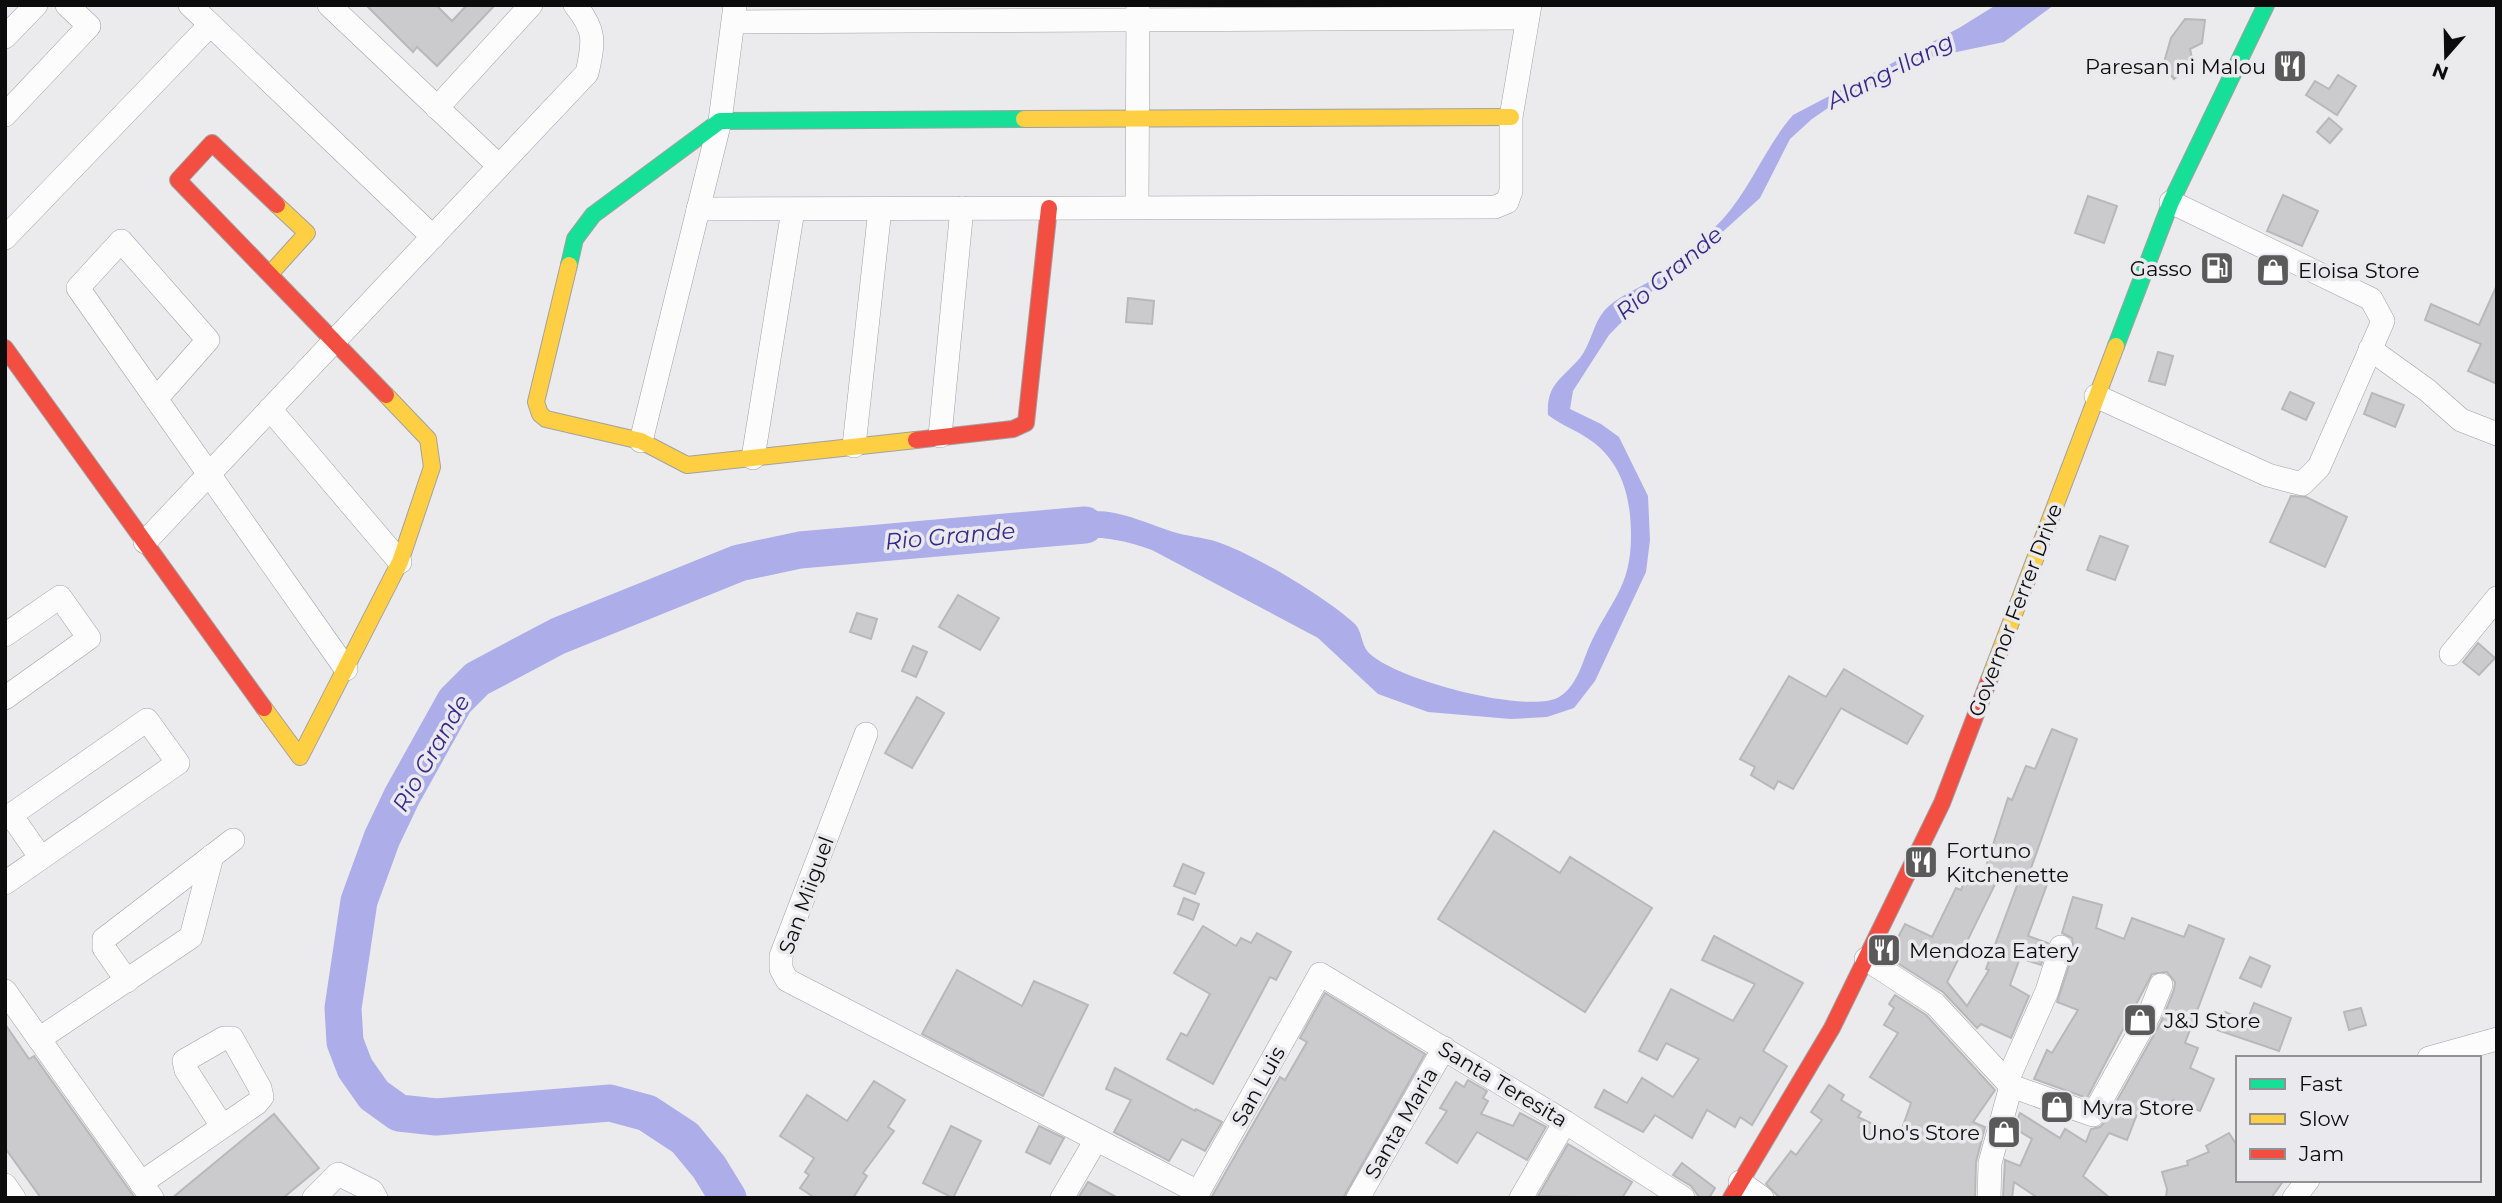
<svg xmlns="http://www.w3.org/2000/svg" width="2502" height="1203" font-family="Montserrat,sans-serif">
  <rect width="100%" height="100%" fill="#ebebed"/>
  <path fill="#adadea" d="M1996 5H2054L2004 42 1933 57 1844 97 1812 119 1790 139 1760 198 1718 236 1710 248 1658 285 1609 335 1573 391 1570 409 1601 424 1619 437 1648 496 1650 540 1646 572 1595 681 1574 708 1547 717 1511 719 1428 712 1378 694 1318 638 1152 550C1105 533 1083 537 1035 541L1037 514C1056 514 1075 511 1095 511 1123 511 1150 525 1177 533 1192 537 1209 538 1223 544 1260 558 1325 597 1355 624 1362 631 1361 644 1368 652 1393 679 1528 715 1559 697 1576 687 1582 664 1589 647 1609 602 1631 589 1631 536 1631 499 1623 465 1593 442 1579 431 1562 426 1548 415 1546 384 1562 379 1580 358 1591 344 1593 324 1604 311 1617 296 1637 290 1653 279 1676 261 1702 241 1722 220 1751 188 1765 147 1793 115L1959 28Z"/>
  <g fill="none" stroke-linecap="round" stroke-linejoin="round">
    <path stroke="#adadea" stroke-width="37" d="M728 1198 709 1167 685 1138 647 1113 610 1103 436 1117 399 1113 374 1095 355 1068 345 1042 343 1008 359 901 382 838 402 796 455 701 477 679 558 636 739 563 800 550 1085 525"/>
  </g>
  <g fill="#cbcbcd" stroke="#b8b8ba" stroke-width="2" fill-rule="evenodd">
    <path d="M366 5H436L452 21 467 5H495L437 66 417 47 413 52Z"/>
    <path d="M2185 19 2205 20 2202 43 2190 49 2193 63 2174 79 2163 66 2171 38Z"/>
    <path d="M2338 75 2356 86 2337 115 2306 95 2315 81 2329 89Z"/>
    <path d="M2329 118 2342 129 2330 143 2317 132Z"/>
    <path d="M2283 195 2318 211 2302 246 2267 231Z"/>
    <path d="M2088 196 2117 206 2104 243 2075 233Z"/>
    <path d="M2497 285V384L2468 371 2481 344 2425 320 2431 304 2479 325Z"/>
    <path d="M1128 298 1154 301 1152 324 1126 322Z"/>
    <path d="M2158 352 2173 356 2165 385 2149 381Z"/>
    <path d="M2290 392 2314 403 2306 420 2282 409Z"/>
    <path d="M2372 393 2404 405 2395 427 2364 414Z"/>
    <path d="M2291 496 2306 497 2347 517 2325 567 2270 542Z"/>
    <path d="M2100 536 2128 546 2115 580 2087 570Z"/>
    <path d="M958 595 999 618 980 650 939 627Z"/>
    <path d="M857 613 877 619 871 639 850 632Z"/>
    <path d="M2478 643 2495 658 2479 675 2463 662Z"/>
    <path d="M913 646 927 652 916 677 902 671Z"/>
    <path d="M1844 669 1923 716 1907 744 1841 708 1793 789 1778 781 1774 789 1751 775 1755 767 1740 759 1789 676 1826 697Z"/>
    <path d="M917 697 944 713 912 768 885 753Z"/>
    <path d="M2052 729 2077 739 2030 871 2049 879 2028 936 2048 943 2041 965 2020 958 2010 985 2029 996 2011 1038 1981 1024 1977 1028 1943 992 1888 957 1905 924 1932 937 1956 888 1961 890 1968 870 1983 876 2008 798 2012 800 2026 766 2035 769ZM2001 872 2019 880 1986 969 1989 970 1967 1006 1947 982Z"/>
    <path d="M1494 831 1560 873 1570 857 1652 908 1585 1012 1438 919Z"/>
    <path d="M1183 864 1204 873 1195 894 1174 886Z"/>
    <path d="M2073 897 2102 905 2096 928 2124 939 2132 918 2184 937 2189 925 2224 939 2185 1043 2198 1048 2190 1068 2214 1079 2200 1111 2173 1100 2170 1109 2143 1099 2127 1140 2109 1133 2083 1176 2110 1198H2038L2014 1182 2012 1198H2003L2005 1160 2020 1166 2032 1139 2014 1128 2020 1113 2060 1138 2065 1129 2086 1142 2091 1129 2100 1127 2105 1122 2161 1022 2174 990 2175 982 2167 972 2152 974 2087 1098 2034 1079 2047 1050 2052 1053 2078 1010 2057 1002 2074 951 2072 938 2062 933Z"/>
    <path d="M1184 898 1199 904 1193 920 1178 914Z"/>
    <path d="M1203 926 1236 946 1241 938 1251 943 1257 933 1291 952 1276 980 1270 977 1213 1084 1167 1059 1181 1033 1187 1036 1210 994 1174 973Z"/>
    <path d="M1714 936 1803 983 1763 1051 1787 1066 1752 1125 1740 1117 1735 1127 1707 1110 1692 1138 1655 1115 1643 1132 1595 1107 1604 1090 1627 1103 1642 1078 1673 1097 1699 1059 1666 1043 1657 1060 1639 1051 1671 989 1733 1021 1755 984 1702 960Z"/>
    <path d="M2250 957 2270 966 2261 987 2240 978Z"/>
    <path d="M957 970 1022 1006 1034 981 1088 1005 1043 1096 922 1034Z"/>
    <path d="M1325 993 1425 1054 1343 1198H1211L1280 1077 1285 1080 1307 1042 1300 1038Z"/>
    <path d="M1895 995 1926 1015 1995 1090 1973 1122 1985 1127 1976 1162 1975 1198H1780L1766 1184 1791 1151 1796 1155 1822 1120 1811 1112 1829 1085 1844 1095 1841 1100 1861 1112 1858 1117 1899 1137 1911 1103 1870 1077 1898 1033 1884 1025 1894 1008 1889 1004Z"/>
    <path d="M2254 1003 2291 1018 2279 1051 2217 1030 2225 1012 2247 1021Z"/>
    <path d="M2361 1008 2366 1025 2349 1030 2344 1012Z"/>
    <path d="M5 1024 29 1059 34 1056 135 1198H41L5 1148Z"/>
    <path d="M1115 1068 1195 1111 1196 1109 1222 1122 1205 1151 1182 1139 1169 1161 1114 1132 1131 1100 1106 1089Z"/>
    <path d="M1468 1080 1487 1091 1483 1098 1488 1101 1481 1114 1513 1126 1520 1113 1546 1127 1527 1160 1477 1132 1457 1163 1426 1143 1447 1111 1440 1108 1456 1082 1464 1087Z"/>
    <path d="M874 1081 905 1100 888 1127 894 1131 863 1173 867 1176 853 1198H815L800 1188 809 1175 805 1172 814 1158 780 1136 807 1095 847 1121Z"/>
    <path d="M274 1114 319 1168 283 1198H172Z"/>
    <path d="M951 1126 981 1141 953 1198 923 1183Z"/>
    <path d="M1039 1126 1064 1138 1050 1164 1026 1152Z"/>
    <path d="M2229 1133 2238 1147V1180H2284L2271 1198H2166L2167 1189 2162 1172 2188 1165 2187 1161 2209 1152 2206 1146Z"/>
    <path d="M1568 1144 1632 1182 1622 1198 1538 1196Z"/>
    <path d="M1682 1163 1715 1188 1709 1198H1700L1691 1186 1673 1175Z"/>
    <path d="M1088 1182 1118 1198H1078Z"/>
  </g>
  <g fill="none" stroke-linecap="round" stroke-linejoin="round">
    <g stroke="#a1a1a3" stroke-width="24">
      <g id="street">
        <path d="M190 5 433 237"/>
        <path d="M329 5 499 166"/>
        <path d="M735 22 1525 18"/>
        <path d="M5 37 36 5"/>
        <path d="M437 108 531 5"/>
        <path d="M5 115 89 26 67 5"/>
        <path d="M1137 207 1138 5"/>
        <path d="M698 209 1495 207 1507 202 1511 191V117L1530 5"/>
        <path d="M5 238 210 25"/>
        <path d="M2370 349 2427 390 2461 420 2497 434"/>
        <path d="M2096 396 2268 475 2302 484 2319 467 2383 321 2371 299 2171 202"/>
        <path d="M156 399 208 340 121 241 78 288 346 669"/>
        <path d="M270 409 400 562"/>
        <path d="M940 436 962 208"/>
        <path d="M641 441 720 121 735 5"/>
        <path d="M854 446 880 209"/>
        <path d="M753 458 793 210"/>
        <path d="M145 542 587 73C594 42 596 30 575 5"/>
        <path d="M5 635 60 597 89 638 5 698"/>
        <path d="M2451 654 2497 598"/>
        <path d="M866 734 781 956V969L787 980 1198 1192"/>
        <path d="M5 883 178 763 147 720 11 815 41 858"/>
        <path d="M1866 959 1935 1004 2011 1086 1990 1163 1989 1198"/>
        <path d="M127 981 104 948V939L233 840"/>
        <path d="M5 991 152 1198"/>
        <path d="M39 1039 191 937 212 856"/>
        <path d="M2429 1058 2497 1039"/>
        <path d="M2007 1081 2047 991 2061 947"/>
        <path d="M2011 1086 2093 1115 2149 1015 2161 985"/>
        <path d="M1740 1182 1762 1198"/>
        <path d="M141 1183 257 1103 262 1097 260 1088 232 1038H224L184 1061 186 1070 222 1126"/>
        <path d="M5 1185 14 1198"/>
        <path d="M314 1198 338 1174 372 1191 376 1198"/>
        <path d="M1062 1198 1096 1140"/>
        <path d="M1195 1198 1320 974 1565 1122 1683 1198"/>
        <path d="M1358 1198 1444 1048"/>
        <path d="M1521 1198 1565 1122"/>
        <path d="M2294 1198 2308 1180"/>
      </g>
    </g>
    <g stroke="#a1a1a3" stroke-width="18">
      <g id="fast">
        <path d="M569 265 575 239 593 215 720 121 1024 119"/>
        <path d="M2116 346 2171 202 2266 5"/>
      </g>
    </g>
    <g stroke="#a1a1a3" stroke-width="18">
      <g id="slow">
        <path d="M1024 119 1511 117"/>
        <path d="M569 265 536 402 540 414 546 419 641 441 687 465 916 440"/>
        <path d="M270 274 307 233 277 205"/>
        <path d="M1989 680 2116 346"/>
        <path d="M264 708 300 757 400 562 432 467 428 439 386 395"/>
      </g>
    </g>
    <g stroke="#a1a1a3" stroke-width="18">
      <g id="jam">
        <path d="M277 205 212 143 178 180 386 395"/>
        <path d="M5 348 264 708"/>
        <path d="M916 440 1013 429 1026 423 1049 208"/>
        <path d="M1731 1198 1832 1028 1942 803 1989 680"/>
      </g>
    </g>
    <use href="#street" stroke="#fcfcfc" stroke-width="23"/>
    <use href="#fast" stroke="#16e098" stroke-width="16"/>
    <use href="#slow" stroke="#ffcf43" stroke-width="16"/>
    <use href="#jam" stroke="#f24e42" stroke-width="16"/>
  </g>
  <defs>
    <g id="restaurant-square" transform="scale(1.75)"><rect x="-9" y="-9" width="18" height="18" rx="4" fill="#5a5a5b" stroke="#eaeaee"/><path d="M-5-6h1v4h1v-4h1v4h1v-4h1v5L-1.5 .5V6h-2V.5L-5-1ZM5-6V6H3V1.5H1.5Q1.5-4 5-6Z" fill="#fff"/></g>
    <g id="fuel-square" transform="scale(1.75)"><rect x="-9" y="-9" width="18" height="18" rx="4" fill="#5a5a5b" stroke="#eaeaee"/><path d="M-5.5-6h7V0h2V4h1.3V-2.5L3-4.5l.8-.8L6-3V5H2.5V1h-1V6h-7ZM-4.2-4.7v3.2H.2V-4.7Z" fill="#fff"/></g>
    <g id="shop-square" transform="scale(1.75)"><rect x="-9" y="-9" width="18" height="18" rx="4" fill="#5a5a5b" stroke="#eaeaee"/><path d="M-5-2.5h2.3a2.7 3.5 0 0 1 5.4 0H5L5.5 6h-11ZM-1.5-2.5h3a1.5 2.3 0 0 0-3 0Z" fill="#fff"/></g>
  </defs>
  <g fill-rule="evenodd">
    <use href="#restaurant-square" x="2290" y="66"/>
    <use href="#fuel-square" x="2217" y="268"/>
    <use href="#shop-square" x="2273" y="270"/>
    <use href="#restaurant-square" x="1921" y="862"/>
    <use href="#restaurant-square" x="1884" y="950"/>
    <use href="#shop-square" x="2140" y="1020"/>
    <use href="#shop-square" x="2057" y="1107"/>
    <use href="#shop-square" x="2004" y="1132"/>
  </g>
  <g text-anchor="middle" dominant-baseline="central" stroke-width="7" stroke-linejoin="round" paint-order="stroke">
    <g font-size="21" fill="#0c0c0d" stroke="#eaeaee" text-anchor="start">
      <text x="2266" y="66" text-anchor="end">Paresan ni Malou</text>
      <text x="2192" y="268" text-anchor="end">Gasso</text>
      <text x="2298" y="270">Eloisa Store</text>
      <text x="1946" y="850">Fortuno<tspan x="1946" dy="24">Kitchenette</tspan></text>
      <text x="1909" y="950">Mendoza Eatery</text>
      <text x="2164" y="1020">J&amp;J Store</text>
      <text x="2082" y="1107">Myra Store</text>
      <text x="1980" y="1132" text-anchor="end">Uno's Store</text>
    </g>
    <g font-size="21" fill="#0c0c0d" stroke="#eaeaee">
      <text transform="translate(2015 610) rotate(-69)">Governor Ferrer Drive</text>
      <text transform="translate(806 895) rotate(-70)">San Miiguel</text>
      <text transform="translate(1503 1084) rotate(31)">Santa Teresita</text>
      <text transform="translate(1258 1086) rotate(-61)">San Luis</text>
      <text transform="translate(1401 1123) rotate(-60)">Santa Maria</text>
    </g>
    <g font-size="23" font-style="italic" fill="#37288a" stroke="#eaeaee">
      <text transform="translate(1890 71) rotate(-27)">Alang-Ilang</text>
      <text transform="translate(1669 273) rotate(-40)">Rio Grande</text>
      <text transform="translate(950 536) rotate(-5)">Rio Grande</text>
      <text transform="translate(431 753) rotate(-60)">Rio Grande</text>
    </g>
  </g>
  <rect width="2502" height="1203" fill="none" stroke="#0c0c0d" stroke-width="14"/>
  <rect x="2236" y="1056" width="245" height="126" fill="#eaeaee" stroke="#919194" stroke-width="2"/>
  <rect x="2250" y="1079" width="35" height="10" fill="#16e098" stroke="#919194" stroke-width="2"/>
  <text x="2299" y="1091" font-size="21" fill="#0c0c0d">Fast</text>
  <rect x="2250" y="1114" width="35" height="10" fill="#ffcf43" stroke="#919194" stroke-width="2"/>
  <text x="2299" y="1126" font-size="21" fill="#0c0c0d">Slow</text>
  <rect x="2250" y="1149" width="35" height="10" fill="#f24e42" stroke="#919194" stroke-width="2"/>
  <text x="2299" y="1161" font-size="21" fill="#0c0c0d">Jam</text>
  <g transform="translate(2446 56) rotate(200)" stroke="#eaeaee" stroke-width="5" paint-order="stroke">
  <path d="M0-5L12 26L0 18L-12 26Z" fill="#0c0c0d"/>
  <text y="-10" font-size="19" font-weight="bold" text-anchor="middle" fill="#0c0c0d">N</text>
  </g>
</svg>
